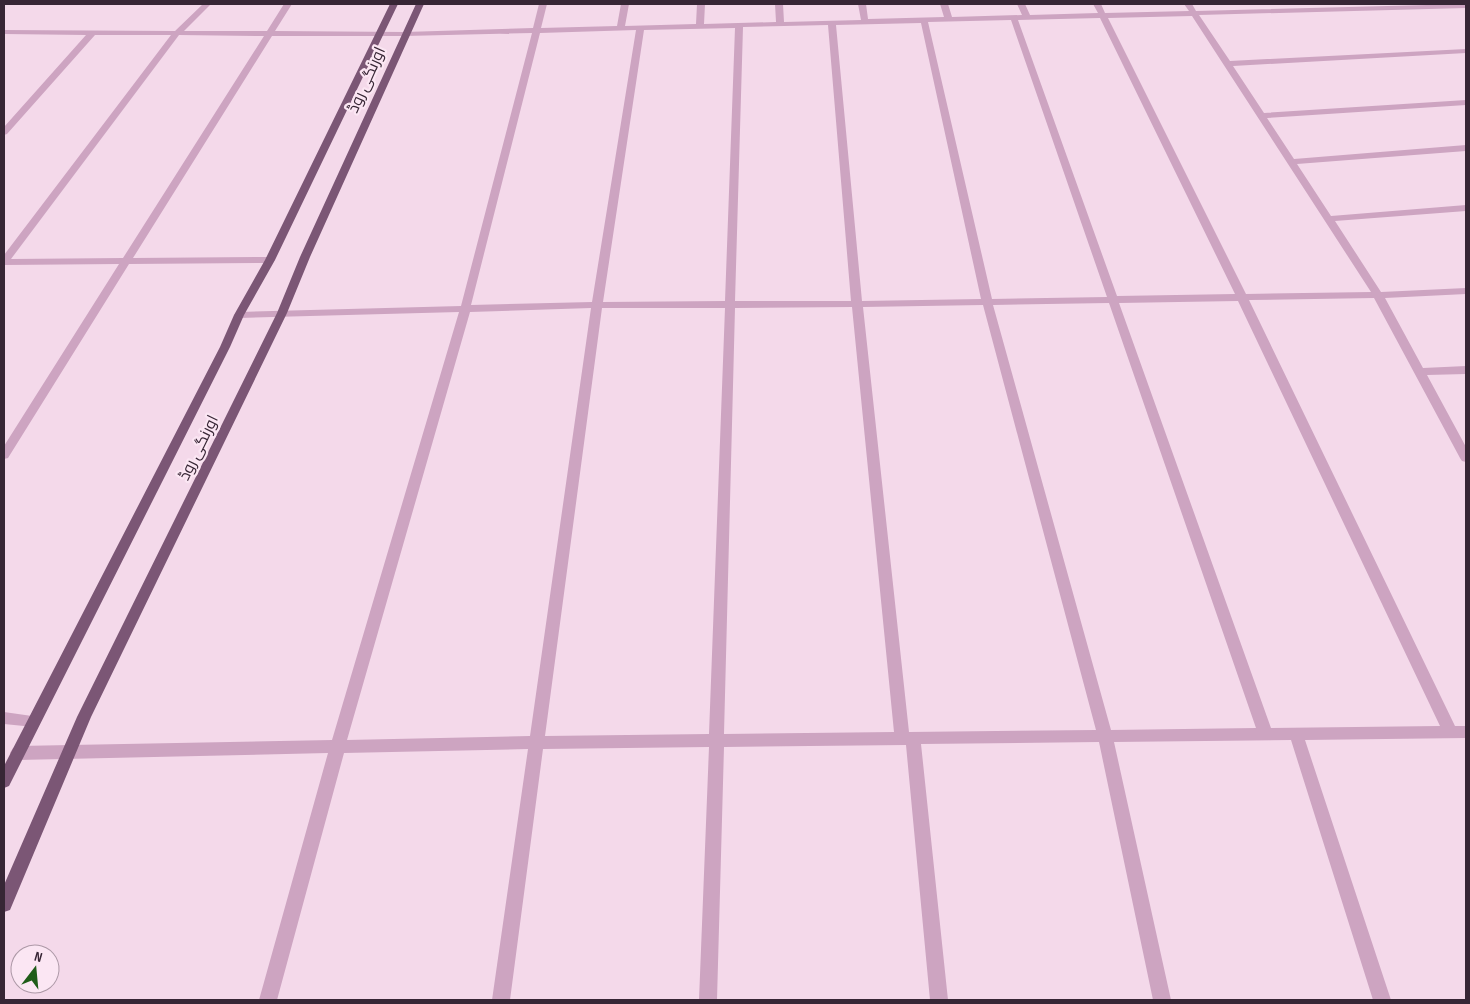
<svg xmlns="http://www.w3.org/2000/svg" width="1470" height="1004" font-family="'Sofia Sans Condensed',Cairo,sans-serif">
  <rect width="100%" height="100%" fill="#f4d9ea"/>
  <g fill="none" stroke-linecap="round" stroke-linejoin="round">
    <g fill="#cda4c1" fill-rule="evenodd">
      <path d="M203 4H211L184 31H267L284 4H292L275 31 405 32 533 28 539 4H547L541 28 617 26 621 4H629L625 26 696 24 697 4H705L704 24 776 22 775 4H783L784 22 861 20 858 4H866L868 19 944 17 940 4H948L952 17 1022 15 1017 4H1025L1030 15 1098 13 1093 4H1101L1105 13 1189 11 1184 4H1192L1196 11 1466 4V8L1199 15 1230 61 1466 49V53L1233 66 1264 113 1466 100V105L1267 118 1294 159 1466 145V151L1297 164 1331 216 1466 205V211L1335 221 1381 292 1466 288V294L1385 298 1423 368 1466 366V374L1427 375 1466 447V462L1462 461 1460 458 1374 298 1249 300 1455 726H1466V738L1305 740 1391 1000H1373L1291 740 1114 742 1171 1000H1153L1099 742 921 744 948 1000H930L906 745 724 747 717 1000H699L709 747 543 749 510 1000H492L528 749 344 753 277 1000H259L328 753 18 760 13 758 10 753 13 748 18 746 332 740 459 312 239 318 234 315 239 312 461 306 532 33 405 36H272L133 258 270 257 275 260 270 263 129 264 8 458 4 459V446L119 264 4 265V255L171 35H95L7 134 4 135V127L86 35 4 34V30L175 31ZM1192 16 1371 292 1246 294 1108 18ZM1100 18 1235 294 1117 296 1018 20ZM1011 20 1107 297 992 299 928 22ZM921 23 981 299 862 301 836 25ZM828 25 851 301H735L743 27ZM735 28 725 301 603 302 644 30ZM636 30 592 302 471 305 540 33ZM179 35 264 36 123 258 11 259ZM1238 301 1440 726 1271 728 1119 303ZM1109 303 1256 728 1111 730 993 305ZM983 305 1096 730 909 732 863 307ZM852 307 894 732 724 734 735 308ZM591 308 530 736 347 740 470 312ZM602 308H725L709 734 545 736Z"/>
      <path d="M4 712 39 717 41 721 39 725 34 727 4 724Z"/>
    </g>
    <g fill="#7b5675" fill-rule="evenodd">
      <path d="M390 4H398L275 260 244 315 230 347 9 786 4 788V766L220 347 234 315 265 260Z"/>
      <path d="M416 4H424L310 257 287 313 91 717 10 910 4 912V885L77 717 277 313 300 257Z"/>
    </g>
  </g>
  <g text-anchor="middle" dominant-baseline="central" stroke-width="4.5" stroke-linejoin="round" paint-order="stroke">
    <g font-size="16" fill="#372635" stroke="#fbe6f3">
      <text transform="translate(367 80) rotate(-66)">اورنگی روڈ</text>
      <text transform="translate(199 448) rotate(-64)">اورنگی روڈ</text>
    </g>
  </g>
  <rect width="1470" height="1004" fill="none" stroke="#372635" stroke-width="10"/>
  <g transform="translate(35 969) rotate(16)"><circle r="24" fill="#fbe6f3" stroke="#ad99a7"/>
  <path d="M0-4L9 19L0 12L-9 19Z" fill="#1f5c18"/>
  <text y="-8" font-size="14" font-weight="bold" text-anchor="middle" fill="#372635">N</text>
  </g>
</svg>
